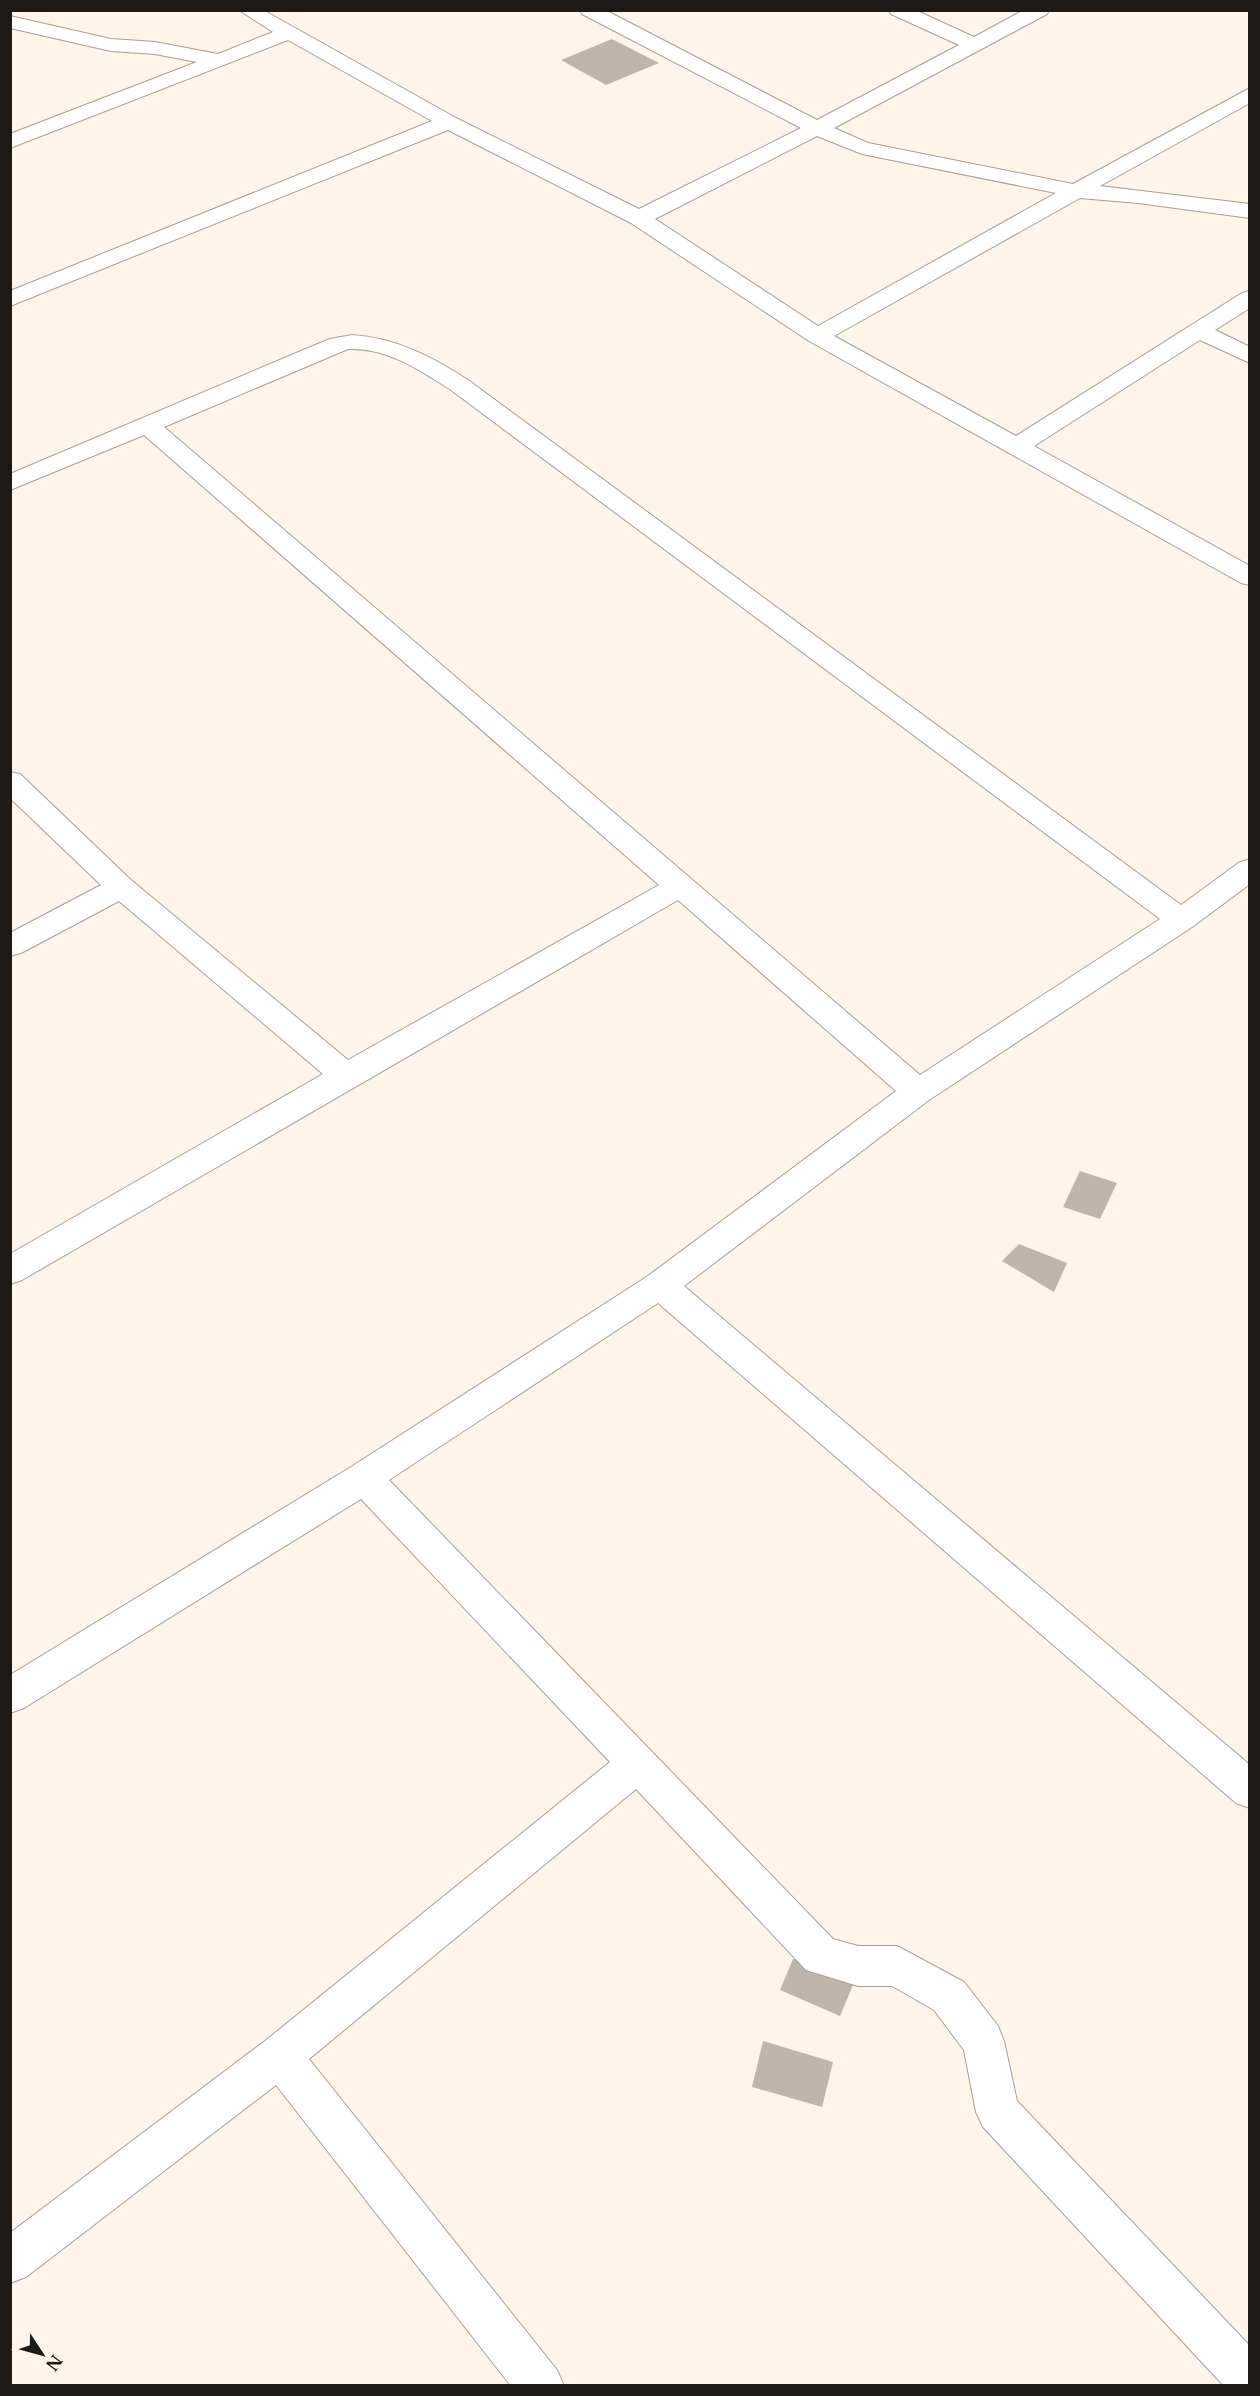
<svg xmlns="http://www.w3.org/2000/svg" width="1260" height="2396" font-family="'Libre Baskerville',serif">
  <rect width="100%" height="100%" fill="#fef4e9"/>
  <g fill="#bfb5ab">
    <path d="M612 39 659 63 606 85 561 60Z"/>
    <path d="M1080 1171 1117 1183 1100 1219 1063 1207Z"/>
    <path d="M1019 1244 1067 1263 1054 1292 1002 1261Z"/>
    <path d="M793 1959 853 1985 840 2016 780 1990Z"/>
    <path d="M763 2041 833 2062 822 2107 752 2087Z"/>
  </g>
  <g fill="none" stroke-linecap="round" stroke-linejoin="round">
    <g stroke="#a89e94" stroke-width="2">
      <g id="minor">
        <path d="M239 10H263L456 118 639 209 801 128 582 14 580 10H605L817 120 959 45 891 14 889 10H915L974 37 1024 10H1049L1047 14 834 128 868 143 1073 184 1250 88V103L1100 186 1250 204V218L1138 203 1080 198 834 336 1016 436 1242 293 1250 291V308L1215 330 1250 347V363L1200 340 1034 446 1250 566V585L1241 583 809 341 631 223 448 130 10 306V291L432 121 288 40 10 148V134L197 62 155 54 111 51 10 28V16L111 39 155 42 218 54 273 32ZM817 136 862 154 1056 193 818 326 655 219Z"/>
        <path d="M352 335C396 338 431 356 468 380L1181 905 1240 862 1250 859V884L1192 927 929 1100 684 1286 1250 1765V1808L1236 1803 658 1303 389 1480 833 1939 858 1946H897L964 1982 998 2026 1004 2041 1017 2101 1250 2346V2386H1224L983 2127 976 2112 964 2050 934 2010 892 1986H858L806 1970 636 1789 309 2059 557 2370 564 2386H511L276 2085 26 2277 10 2283V2233L265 2041 610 1762 361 1499 24 1708 10 1713V1675L351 1467 648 1276 896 1091 678 900 22 1280 10 1284V1254L323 1074 119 901 21 953 10 956V933L101 885 10 798V772L20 774 131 880 348 1060 659 885 144 435 10 490V474L308 348 330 339ZM348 349C386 347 420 370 451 390L1160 919 920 1075 164 427Z"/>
      </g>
    </g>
    <use href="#minor" fill="#fff" fill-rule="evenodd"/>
  </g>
  <rect width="1260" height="2396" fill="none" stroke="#1d1916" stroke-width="24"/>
  <g transform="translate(42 2354) rotate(126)" stroke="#fef4e9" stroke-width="4.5" paint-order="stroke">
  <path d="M0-4.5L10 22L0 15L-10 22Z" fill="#1d1916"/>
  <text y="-9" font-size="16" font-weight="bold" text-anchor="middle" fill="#1d1916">N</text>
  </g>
</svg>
